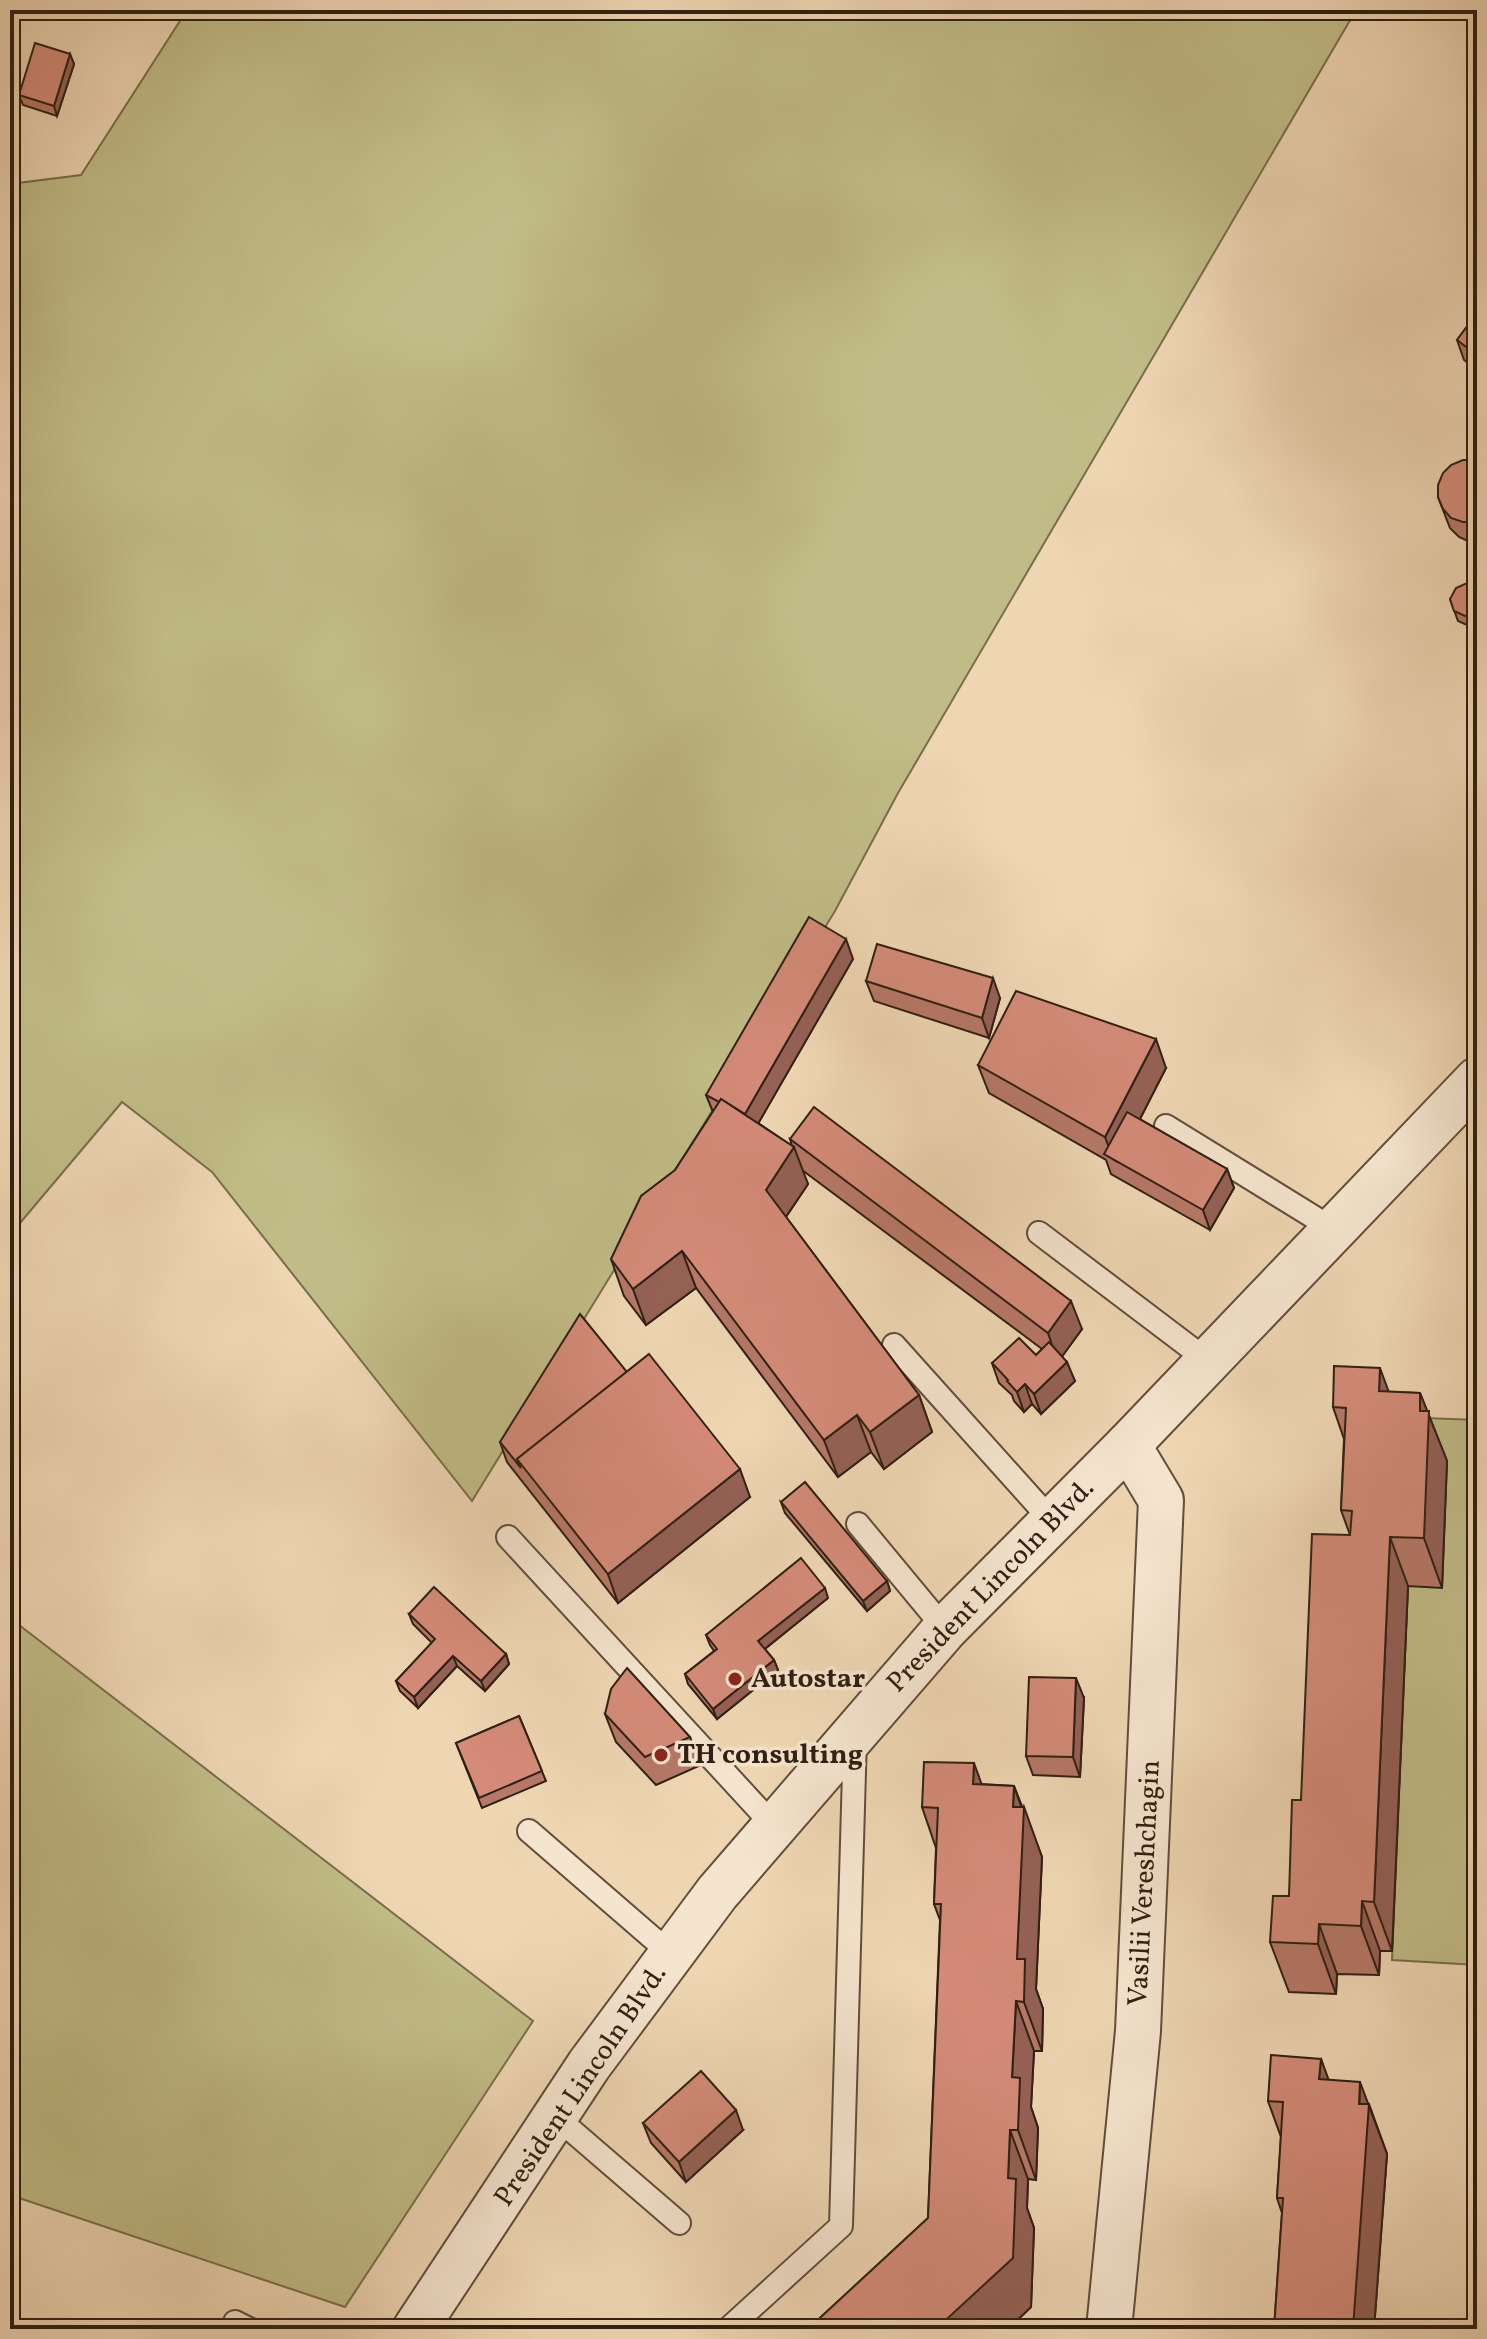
<svg xmlns="http://www.w3.org/2000/svg" width="1487" height="2339" font-family="Vollkorn,serif">
  <rect width="100%" height="100%" fill="#efd6b3"/>
  <filter id="stains"><feTurbulence type="fractalNoise" baseFrequency=".0025" numOctaves="4"/><feColorMatrix values="0 0 0 0 .2 0 0 0 0 .09 0 0 0 0 .02 0 0 0 .5 -.17"/></filter>
  <radialGradient id="worn" r=".72"><stop offset=".6" stop-color="#630" stop-opacity="0"/><stop offset="1" stop-color="#630" stop-opacity=".3"/></radialGradient>
  <g fill="#c1bc87" stroke="#786e4c" stroke-width="2">
    <path d="M187 10H1359L1349 22 898 793 835 911 472 1501 212 1172 122 1102 10 1235V184L81 175Z"/>
    <path d="M1398 1417 1477 1420V1647L1469 1930 1477 1931V1965L1392 1960 1408 1586Z"/>
    <path d="M10 1618 533 2021 345 2307 10 2195Z"/>
  </g>
  <g fill="none" stroke-linecap="round" stroke-linejoin="round">
    <g stroke="#604d3a" stroke-width="26">
      <g id="service">
        <path d="M1166 1126 1333 1229"/>
        <path d="M1039 1233 1208 1361"/>
        <path d="M894 1345 1052 1521"/>
        <path d="M858 1524 945 1629"/>
        <path d="M508 1537 774 1826"/>
        <path d="M529 1831 671 1954"/>
        <path d="M556 2117 679 2223"/>
        <path d="M235 2322 249 2329"/>
        <path d="M728 2329 841 2226 855 1737"/>
      </g>
    </g>
    <g stroke="#604d3a" stroke-width="48">
      <path id="minor" d="M1109 2329 1138 2031 1161 1500 1128 1445"/>
    </g>
    <g stroke="#604d3a" stroke-width="48">
      <path id="tertiary" d="M415 2329 589 2065 717 1893 945 1629 1128 1445 1477 1080"/>
    </g>
    <use href="#service" stroke="#f5e4ce" stroke-width="22"/>
    <use href="#minor" stroke="#f5e4ce" stroke-width="44"/>
    <use href="#tertiary" stroke="#f5e4ce" stroke-width="44"/>
  </g>
  <g fill="#b67868" stroke="#301f12" stroke-width="2">
    <path d="M70 54 74 64 57 116 23 105 19 95Z"/>
    <path d="M1477 313V370L1464 360 1457 340Z"/>
    <path d="M1477 460V542H1470L1459 537 1450 528 1438 497Z"/>
    <path d="M1477 588V623L1469 626 1458 621 1450 599Z"/>
    <path d="M853 959 758 1123 792 1146 790 1139 1082 1329 1062 1356 1075 1381 1041 1414 1032 1404 1024 1412 1014 1401 1012 1395 999 1383 992 1363 1036 1355 1042 1349 802 1170 808 1184 786 1217 919 1395 932 1432 884 1469 871 1452 838 1477 696 1288 646 1325 624 1296 611 1259 675 1170 713 1112 706 1095Z"/>
    <path d="M866 981 1000 998 989 1038 874 1001Z"/>
    <path d="M978 1065 1166 1068 1140 1119 1227 1169 1234 1188 1210 1230 1111 1174 1106 1160 989 1093Z"/>
    <path d="M627 1372 750 1497 618 1603 507 1462 500 1442Z"/>
    <path d="M1389 1392 1420 1393 1447 1461 1442 1588 1408 1586 1392 1951H1380L1379 1975 1337 1974 1336 1994 1289 1992 1270 1942 1289 1896 1301 1800 1350 1535 1341 1510 1344 1439 1333 1407Z"/>
    <path d="M781 1502 887 1581 890 1591 867 1611 785 1513Z"/>
    <path d="M828 1598 765 1649 774 1660 778 1670 717 1719 688 1684 685 1674 714 1651 710 1645 706 1635Z"/>
    <path d="M409 1614 506 1654 509 1664 485 1691 457 1666 418 1708 400 1691 396 1681 432 1643 413 1624Z"/>
    <path d="M1084 1698 1080 1777 1033 1775 1026 1756Z"/>
    <path d="M605 1714 690 1737 701 1765 656 1785 616 1742Z"/>
    <path d="M519 1716 546 1781 482 1808 456 1743Z"/>
    <path d="M981 1784 1014 1786 1042 1857 1036 1989 1043 2009 1042 2051H1034L1031 2107 1038 2128 1036 2180 1028 2179 1027 2208 1034 2228 1031 2307 1008 2329H808L928 2218 940 1920 934 1904 936 1848 922 1807Z"/>
    <path d="M1321 2059 1328 2080 1369 2104 1387 2154 1374 2329H1274L1282 2213 1277 2198 1281 2137 1268 2101Z"/>
    <path d="M643 2123 743 2130 686 2182 651 2143Z"/>
  </g>
  <g fill="#946155" stroke="#301f12" stroke-width="2">
    <path d="M70 54 74 64 57 116 54 106Z"/>
    <path d="M846 939 853 959 751 1136 743 1117Z"/>
    <path d="M993 978 1000 998 989 1038 982 1018Z"/>
    <path d="M1156 1039 1166 1068 1118 1162 1114 1160 1105 1137Z"/>
    <path d="M794 1147 808 1184 779 1227 766 1190Z"/>
    <path d="M1227 1169 1234 1188 1210 1230 1203 1210Z"/>
    <path d="M682 1251 696 1288 646 1325 633 1289Z"/>
    <path d="M1071 1301 1082 1329 1058 1362 1048 1333Z"/>
    <path d="M1067 1362 1075 1381 1041 1414 1034 1394Z"/>
    <path d="M1380 1368 1398 1417 1379 1391Z"/>
    <path d="M1025 1384 1032 1404 1024 1412 1017 1392Z"/>
    <path d="M1420 1393 1447 1461 1442 1588 1424 1538 1420 1411Z"/>
    <path d="M919 1395 932 1432 884 1469 870 1432Z"/>
    <path d="M857 1415 871 1452 838 1477 824 1440Z"/>
    <path d="M740 1469 750 1497 618 1603 608 1574Z"/>
    <path d="M1390 1537 1408 1586 1392 1951 1374 1902Z"/>
    <path d="M887 1581 890 1591 867 1611 863 1601Z"/>
    <path d="M825 1588 828 1598 762 1651 758 1641Z"/>
    <path d="M506 1654 509 1664 485 1691 481 1681Z"/>
    <path d="M453 1656 457 1666 418 1708 414 1697Z"/>
    <path d="M774 1660 778 1670 717 1719 713 1709Z"/>
    <path d="M1076 1678 1084 1698 1080 1777 1073 1757Z"/>
    <path d="M974 1763 992 1813 973 1784Z"/>
    <path d="M1014 1786 1023 1812 1024 1807 1042 1857 1036 1989 1043 2009 1042 2051 1024 2002 1017 1959 1013 1807Z"/>
    <path d="M1362 1901 1380 1951 1379 1975 1361 1926Z"/>
    <path d="M1319 1924 1337 1974 1336 1994 1318 1944Z"/>
    <path d="M1016 2001 1034 2051 1031 2107 1038 2128 1036 2180 1018 2130 1012 2077Z"/>
    <path d="M1321 2059 1339 2108 1319 2079Z"/>
    <path d="M1360 2082 1387 2154 1374 2329H1353Z"/>
    <path d="M736 2110 743 2130 686 2182 679 2162Z"/>
    <path d="M1010 2130 1028 2179 1027 2208 1034 2228 1031 2307 1008 2329H936L1008 2178Z"/>
  </g>
  <g fill="#d48b79" stroke="#301f12" stroke-width="2">
    <path d="M35 43 70 54 54 106 19 95Z"/>
    <path d="M1477 313V355L1457 340Z"/>
    <path d="M1463 460H1477V521L1475 522H1463L1451 518 1443 509 1438 497V485L1443 473 1451 465Z"/>
    <path d="M1467 583 1477 588V612L1465 616 1454 611 1450 599 1456 588Z"/>
    <path d="M809 917 846 939 745 1114 721 1099 719 1102 706 1095Z"/>
    <path d="M877 944 993 978 982 1018 866 981Z"/>
    <path d="M1016 991 1156 1039 1105 1137 978 1065Z"/>
    <path d="M721 1099 794 1147 766 1190 919 1395 870 1432 857 1415 824 1440 682 1251 633 1289 611 1259 641 1196 675 1170Z"/>
    <path d="M814 1107 1071 1301 1048 1333 790 1139Z"/>
    <path d="M1127 1112 1227 1169 1203 1210 1104 1154Z"/>
    <path d="M580 1314 627 1372 517 1459 521 1468 500 1442Z"/>
    <path d="M1019 1338 1036 1355 1049 1342 1067 1362 1034 1394 1025 1384 1017 1392 1007 1381 1008 1380 992 1363Z"/>
    <path d="M649 1354 740 1469 608 1574 517 1459Z"/>
    <path d="M1334 1366 1380 1368 1379 1391 1420 1393V1411H1429L1424 1538 1390 1537 1374 1902 1362 1901 1361 1926 1319 1924 1318 1944 1270 1942 1273 1896H1289L1292 1800H1301L1312 1534 1350 1535 1352 1511 1341 1510 1346 1408 1333 1407Z"/>
    <path d="M805 1482 887 1581 863 1601 781 1502Z"/>
    <path d="M801 1558 825 1588 758 1641 774 1660 713 1709 685 1674 717 1649 706 1635Z"/>
    <path d="M434 1587 506 1654 481 1681 453 1656 414 1697 396 1681 435 1639 409 1614Z"/>
    <path d="M627 1668 690 1737 645 1757 605 1714 611 1689Z"/>
    <path d="M1029 1677 1076 1678 1073 1757 1026 1756Z"/>
    <path d="M519 1716 542 1771 479 1798 456 1743Z"/>
    <path d="M924 1762 974 1763 973 1784 1014 1786 1013 1807H1024L1017 1959H1025L1024 2002 1016 2001 1012 2077 1020 2078 1018 2130H1010L1008 2178 1016 2179 1013 2258 936 2329H933L929 2325 924 2329H808L928 2218 941 1904H934L938 1808 922 1807Z"/>
    <path d="M1271 2055 1321 2059 1319 2079 1360 2082 1359 2104H1369L1353 2329H1274L1283 2198H1277L1283 2102 1268 2101Z"/>
    <path d="M701 2071 736 2110 679 2162 643 2123Z"/>
  </g>
  <g fill="#8f2418" stroke="#f5e4ce" stroke-width="3">
    <circle cx="735" cy="1679" r="8"/>
    <circle cx="661" cy="1755" r="8"/>
  </g>
  <g text-anchor="middle" dominant-baseline="central" stroke-width="7" stroke-linejoin="round" paint-order="stroke">
    <g font-size="28" fill="#301f12" stroke="#f5e4ce">
      <text transform="translate(991 1586) rotate(-46)">President Lincoln Blvd.</text>
      <text transform="translate(1145 1883) rotate(-87)">Vasilii Vereshchagin</text>
      <text transform="translate(581 2086) rotate(-56)">President Lincoln Blvd.</text>
    </g>
    <g font-size="28" font-weight="bold" fill="#301f12" stroke="#f5e4ce" text-anchor="start">
      <text x="751" y="1679">Autostar</text>
      <text x="677" y="1755">TH consulting</text>
    </g>
  </g>
  <rect width="1487" height="2339" fill="none" stroke="#efd6b3" stroke-width="40"/>
  <rect x="12" y="12" width="1463" height="2315" fill="none" stroke="#301f12" stroke-width="4"/>
  <rect x="20" y="20" width="1447" height="2299" fill="none" stroke="#301f12" stroke-width="2"/>
  <rect width="100%" height="100%" filter="url(#stains)"/>
  <rect width="100%" height="100%" fill="url(#worn)"/>
</svg>
